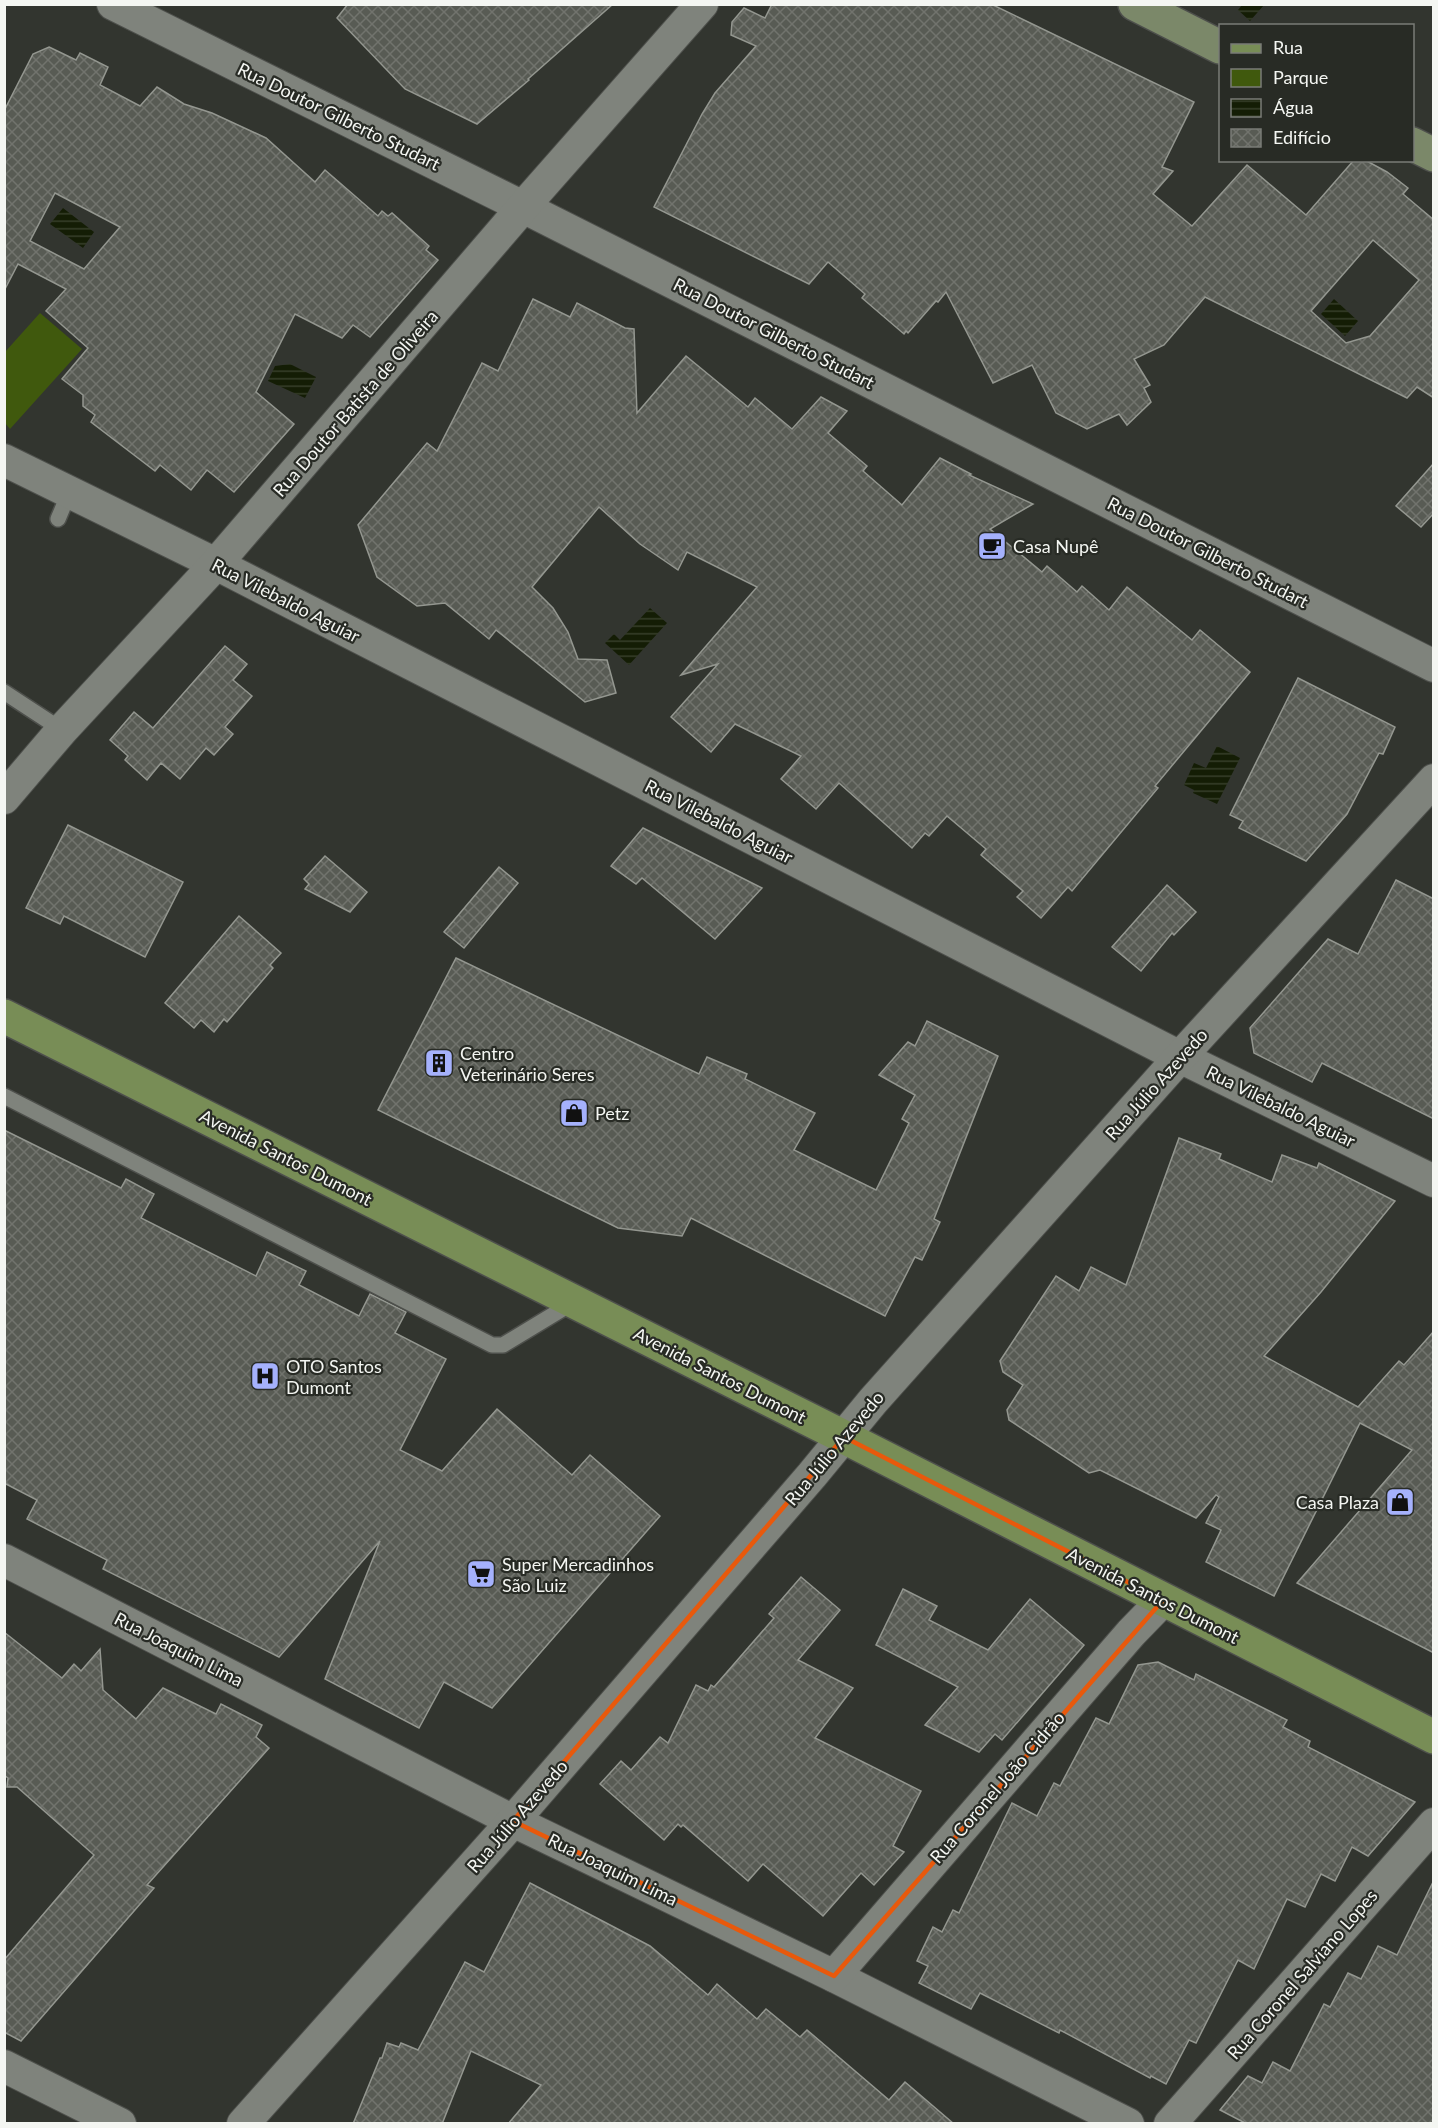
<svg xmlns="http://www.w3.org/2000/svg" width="1438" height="2128" font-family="Lato,sans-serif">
  <defs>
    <pattern id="water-rules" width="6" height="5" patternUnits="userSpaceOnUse" patternTransform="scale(1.5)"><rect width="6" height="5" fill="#141d05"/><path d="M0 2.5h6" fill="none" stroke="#373e2a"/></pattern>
    <pattern id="building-cross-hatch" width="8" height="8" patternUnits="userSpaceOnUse" patternTransform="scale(1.5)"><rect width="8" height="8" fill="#585b54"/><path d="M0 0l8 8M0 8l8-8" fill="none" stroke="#71736d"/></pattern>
  </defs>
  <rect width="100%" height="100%" fill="#32352f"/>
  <path fill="#40590d" d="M40 313 82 349 10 429 5 423V352Z"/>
  <g fill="url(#water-rules)">
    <path d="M1242 5V4L1264 5 1250 21 1238 10Z"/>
    <path d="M63 208 94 232 83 248 50 224Z"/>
    <path d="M1334 299 1358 321 1345 336 1321 314Z"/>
    <path d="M290 364 316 377 305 398 268 381 275 366Z"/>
    <path d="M650 608 667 623 629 665 605 643 614 634 620 640Z"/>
    <path d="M1217 746 1240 758 1217 804 1193 793 1194 790 1184 785 1194 763 1206 768Z"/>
  </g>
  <g fill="url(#building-cross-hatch)" stroke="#949790" stroke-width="1.5" fill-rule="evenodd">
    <path d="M348 4H613L528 79 529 80 477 124 405 89 337 18Z"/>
    <path d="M772 4H991L1194 102 1162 167 1173 171 1153 194 1192 226 1247 165 1306 215 1354 160H1365L1387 172 1408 188 1403 194 1434 220V398L1417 387 1407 398 1205 297 1164 345 1134 359 1150 385 1144 388 1151 402 1127 425 1119 414 1087 429 1056 413 1032 365 993 383 946 292 938 302 936 301 908 333 906 331 904 334 862 298 865 294 828 262 809 284 654 207 702 114 715 93 756 46 731 35 732 22 744 8 765 18ZM1373 240 1419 280 1370 336 1346 343 1311 311Z"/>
    <path d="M49 47 76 60 80 53 108 67 100 85 140 106 157 87 184 104 212 113 266 138 315 182 325 170 378 216 382 211 388 216 392 213 429 246 426 250 438 260 370 337 353 325 342 338 295 314 256 392 294 424 234 492 207 470 191 490 160 465 155 471 91 422 95 415 83 406V395L62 379 88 348 46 311 66 289 18 264 4 291V111L33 54ZM55 193 120 227 84 269 30 241Z"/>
    <path d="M533 299 570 317 577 303 625 328 634 329 637 413 686 356 748 407 755 398 792 429 821 397 847 411 828 433 867 466 863 471 902 505 940 458 971 474 969 475 1033 504 990 529 1042 572 1047 566 1077 592 1082 586 1109 610 1127 587 1192 640 1200 630 1250 672 1155 786 1158 788 1072 891 1068 887 1041 918 1017 897 1023 891 981 855 986 849 947 816 929 836 925 833 912 848 839 783 816 809 781 779 801 756 735 724 711 752 671 717 718 664 681 675 757 587 687 552 678 570 640 544 599 507 532 587 553 608 568 632 578 659 607 660 616 693 585 702 496 630 489 639 445 603 417 606 377 577 358 525 427 443 437 451 482 363 498 371Z"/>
    <path d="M1434 463V513L1421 527 1396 506Z"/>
    <path d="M225 646 247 664 233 680 252 696 225 727 233 734 214 755 206 748 180 779 161 763 147 780 125 760 128 756 110 740 134 712 153 728Z"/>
    <path d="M1298 678 1395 727 1383 754 1379 753 1347 814 1306 861 1239 828 1243 821 1230 815Z"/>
    <path d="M68 825 183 882 145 957 64 916 60 924 26 908Z"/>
    <path d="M643 828 762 888 715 939 642 878 636 884 611 866Z"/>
    <path d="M325 856 367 892 350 912 305 889 309 884 304 879Z"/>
    <path d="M499 867 518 883 464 948 444 932Z"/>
    <path d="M1396 880 1434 899V1119L1322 1063 1312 1082 1254 1053 1250 1028 1328 939 1358 954Z"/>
    <path d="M1167 885 1196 912 1174 935 1172 933 1141 971 1112 947Z"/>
    <path d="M239 916 281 953 270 965 273 968 227 1022 224 1019 214 1032 201 1020 194 1028 165 1003Z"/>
    <path d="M456 958 699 1074 707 1057 747 1074 745 1079 815 1113 794 1150 876 1190 909 1123 902 1119 915 1095 879 1075 908 1042 915 1046 927 1021 998 1056 934 1219 940 1222 922 1260 915 1257 885 1316 691 1218 682 1236 618 1228 378 1110Z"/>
    <path d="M4 1130 121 1188 126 1179 154 1194 141 1218 256 1276 267 1252 306 1271 299 1285 359 1316 370 1294 406 1312 395 1333 446 1359 400 1450 442 1471 497 1409 572 1475 590 1455 660 1516 492 1708 444 1682 419 1728 325 1679 380 1541 279 1657 103 1569 107 1560 27 1519 37 1500 4 1483Z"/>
    <path d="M1179 1138 1221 1154 1219 1159 1272 1182 1282 1155 1317 1168 1319 1163 1395 1201 1321 1292 1264 1356 1358 1407 1399 1361 1404 1365 1434 1331V1653L1297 1583 1412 1450 1360 1423 1274 1596 1206 1562 1221 1530 1206 1523 1219 1497 1216 1495 1196 1518 1100 1470 1089 1473 1009 1420 1007 1410 1023 1385 1003 1372 1000 1361 1056 1276 1079 1291 1091 1267 1126 1285Z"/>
    <path d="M801 1577 840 1610 798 1660 853 1688 815 1738 921 1791 893 1846 904 1852 874 1885 861 1873 823 1916 763 1864 748 1881 683 1825 681 1827 678 1824 664 1840 600 1784 621 1761 631 1770 660 1737 668 1743 696 1685 708 1691 711 1685 714 1687 774 1618 769 1614Z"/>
    <path d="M903 1589 937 1606 929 1620 988 1650 1030 1599 1084 1645 1002 1740 995 1734 979 1752 925 1725 958 1687 876 1645Z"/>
    <path d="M4 1632 62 1678 74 1664 81 1671 100 1649 103 1690 136 1719 163 1688 216 1714 221 1704 262 1725 256 1737 269 1748 147 1885 154 1888 21 2041 4 2032V1960L94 1855 17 1787H7L8 1778 4 1775Z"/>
    <path d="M1158 1662 1194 1680 1196 1674 1287 1720 1283 1727 1310 1741 1308 1747 1415 1802 1368 1856 1352 1847 1335 1881 1321 1874 1305 1907 1287 1899 1254 1969 1238 1960 1196 2043 1189 2040 1166 2084 1151 2076 1150 2078 1060 2030 1059 2033 980 1993 971 2009 919 1983 928 1966 917 1961 933 1927 942 1932 953 1910 959 1913 1012 1803 1037 1816 1054 1783 1060 1786 1096 1718 1109 1724 1138 1665Z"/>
    <path d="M1434 1880V2124H1247L1220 2110 1248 2076 1262 2083 1273 2062 1290 2071 1324 2004 1330 2007 1348 1973 1361 1979 1378 1946 1397 1955Z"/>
    <path d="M530 1883 650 1946 708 1995 717 1984 757 2019 766 2009 800 2037 807 2030 889 2100 905 2082 954 2124H508L541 2085 471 2051 442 2124H353L380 2058H382L387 2043 399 2047 401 2043 418 2050 465 1962 484 1972Z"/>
  </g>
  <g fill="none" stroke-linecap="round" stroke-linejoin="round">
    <g stroke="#4e504c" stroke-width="18">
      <g id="lane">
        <path d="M58 519 69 493"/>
        <path d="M4 692 62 730"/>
        <path d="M4 1096 492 1345H503L574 1302"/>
      </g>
    </g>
    <g stroke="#4e504c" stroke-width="34">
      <g id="street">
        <path d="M113 4 523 207 1434 666"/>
        <path d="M4 460 216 564 1180 1057 1434 1181"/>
        <path d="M4 798 62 730 216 564 523 207 702 4"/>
        <path d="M4 1560 513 1821 834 1976 1128 2124"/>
        <path d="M834 1976 1131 1633 1163 1600"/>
        <path d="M4 2066 120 2124"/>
        <path d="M243 2124 513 1821 812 1475 873 1401 1180 1057 1434 780"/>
        <path d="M1170 2124 1434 1824"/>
      </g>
    </g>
    <g stroke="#4e504c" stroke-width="36">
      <g id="secondary">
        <path d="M1135 4 1220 47"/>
        <path d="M1412 144 1434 155"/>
      </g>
    </g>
    <g stroke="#4e504c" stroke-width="36">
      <path id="primary" d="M4 1016 844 1437 1434 1737"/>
    </g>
    <use href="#lane" stroke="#7f837c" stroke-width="15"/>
    <use href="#street" stroke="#7f837c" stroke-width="32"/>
    <use href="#secondary" stroke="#7b8869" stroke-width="33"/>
    <use href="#primary" stroke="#788d56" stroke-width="33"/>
  </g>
  <path fill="none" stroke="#e8590c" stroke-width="4.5" stroke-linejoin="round" d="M844 1437 1163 1600 834 1976 513 1821Z"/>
  <defs>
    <g id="cafe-square" transform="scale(1.5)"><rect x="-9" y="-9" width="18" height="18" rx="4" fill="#a5b1fc" stroke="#282b25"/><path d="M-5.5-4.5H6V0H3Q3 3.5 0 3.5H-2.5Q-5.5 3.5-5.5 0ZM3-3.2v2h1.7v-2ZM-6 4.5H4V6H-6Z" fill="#111"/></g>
    <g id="building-square" transform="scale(1.5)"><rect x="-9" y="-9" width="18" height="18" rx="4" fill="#a5b1fc" stroke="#282b25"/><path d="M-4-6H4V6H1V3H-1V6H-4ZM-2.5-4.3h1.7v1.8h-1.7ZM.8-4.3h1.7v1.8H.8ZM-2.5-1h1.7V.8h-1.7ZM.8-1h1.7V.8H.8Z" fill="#111"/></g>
    <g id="shop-square" transform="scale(1.5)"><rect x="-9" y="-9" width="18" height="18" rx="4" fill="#a5b1fc" stroke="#282b25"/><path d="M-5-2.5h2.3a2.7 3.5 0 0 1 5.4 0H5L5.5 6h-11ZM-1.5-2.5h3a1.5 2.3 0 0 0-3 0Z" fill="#111"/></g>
    <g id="hospital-square" transform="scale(1.5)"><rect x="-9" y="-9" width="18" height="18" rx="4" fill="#a5b1fc" stroke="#282b25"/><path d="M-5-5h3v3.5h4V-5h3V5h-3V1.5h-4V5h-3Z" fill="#111"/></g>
    <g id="supermarket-square" transform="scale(1.5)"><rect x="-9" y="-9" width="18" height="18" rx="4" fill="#a5b1fc" stroke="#282b25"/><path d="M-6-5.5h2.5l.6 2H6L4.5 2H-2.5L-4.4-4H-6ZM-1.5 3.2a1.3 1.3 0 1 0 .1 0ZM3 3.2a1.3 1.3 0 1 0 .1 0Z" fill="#111"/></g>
  </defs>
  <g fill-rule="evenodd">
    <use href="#cafe-square" x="992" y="546"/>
    <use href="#building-square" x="439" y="1063"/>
    <use href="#shop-square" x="574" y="1113"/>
    <use href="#hospital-square" x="265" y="1376"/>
    <use href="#shop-square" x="1400" y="1502"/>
    <use href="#supermarket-square" x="481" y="1574"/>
  </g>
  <g text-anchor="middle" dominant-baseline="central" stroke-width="4.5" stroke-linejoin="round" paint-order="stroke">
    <g font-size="18" fill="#f4f6f2" stroke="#282b25">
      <text transform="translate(339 116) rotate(26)">Rua Doutor Gilberto Studart</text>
      <text transform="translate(774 333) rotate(27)">Rua Doutor Gilberto Studart</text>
      <text transform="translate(355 403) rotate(-49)">Rua Doutor Batista de Oliveira</text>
      <text transform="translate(1208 552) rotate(27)">Rua Doutor Gilberto Studart</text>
      <text transform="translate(286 600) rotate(27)">Rua Vilebaldo Aguiar</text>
      <text transform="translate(719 821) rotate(27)">Rua Vilebaldo Aguiar</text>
      <text transform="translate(1156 1084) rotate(-48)">Rua Júlio Azevedo</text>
      <text transform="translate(1281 1106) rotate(26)">Rua Vilebaldo Aguiar</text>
      <text transform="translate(286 1157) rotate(27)">Avenida Santos Dumont</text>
      <text transform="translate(720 1375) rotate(27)">Avenida Santos Dumont</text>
      <text transform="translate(834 1448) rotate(-50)">Rua Júlio Azevedo</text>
      <text transform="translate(1153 1595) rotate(27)">Avenida Santos Dumont</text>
      <text transform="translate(179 1649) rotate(27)">Rua Joaquim Lima</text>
      <text transform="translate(997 1787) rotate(-49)">Rua Coronel João Cidrão</text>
      <text transform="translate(517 1816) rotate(-49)">Rua Júlio Azevedo</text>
      <text transform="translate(613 1869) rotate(26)">Rua Joaquim Lima</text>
      <text transform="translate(1302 1974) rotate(-49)">Rua Coronel Salviano Lopes</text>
    </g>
    <g font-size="18" fill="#f4f6f2" stroke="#282b25" text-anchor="start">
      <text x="1013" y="546">Casa Nupê</text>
      <text x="460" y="1053">Centro<tspan x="460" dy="21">Veterinário Seres</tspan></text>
      <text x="595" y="1113">Petz</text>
      <text x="286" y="1366">OTO Santos<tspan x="286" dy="21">Dumont</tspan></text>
      <text x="1379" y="1502" text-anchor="end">Casa Plaza</text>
      <text x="502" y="1564">Super Mercadinhos<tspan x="502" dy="21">São Luiz</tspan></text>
    </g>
  </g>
  <rect width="1438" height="2128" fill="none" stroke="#f4f6f2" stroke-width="12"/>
  <rect x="1219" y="24" width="195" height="138" fill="#282b25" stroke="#7a7c77" stroke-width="1.5"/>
  <rect x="1231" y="44" width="30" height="9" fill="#788d56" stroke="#7a7c77" stroke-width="1.5"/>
  <text x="1273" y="54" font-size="18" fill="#f4f6f2">Rua</text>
  <rect x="1231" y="69" width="30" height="18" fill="#40590d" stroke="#7a7c77" stroke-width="1.5"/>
  <text x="1273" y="84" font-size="18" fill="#f4f6f2">Parque</text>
  <rect x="1231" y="99" width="30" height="18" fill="url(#water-rules)" stroke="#7a7c77" stroke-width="1.5"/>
  <text x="1273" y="114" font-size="18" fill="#f4f6f2">Água</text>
  <rect x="1231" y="129" width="30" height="18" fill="url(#building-cross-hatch)" stroke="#7a7c77" stroke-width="1.5"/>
  <text x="1273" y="144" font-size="18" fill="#f4f6f2">Edifício</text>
</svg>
